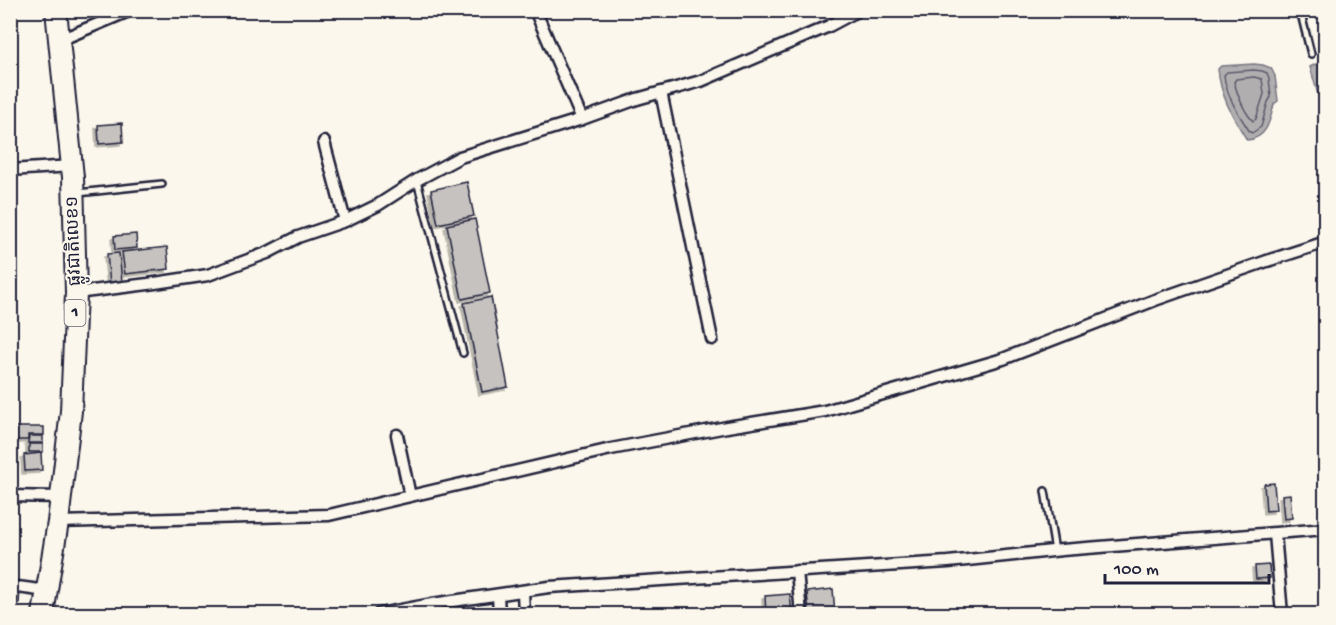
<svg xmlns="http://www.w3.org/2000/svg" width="1336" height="625" font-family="'Gochi Hand','Noto Sans Khmer',sans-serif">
  <defs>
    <filter id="shadow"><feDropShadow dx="-3" dy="3" stdDeviation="0" flood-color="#0004"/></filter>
  </defs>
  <rect width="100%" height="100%" fill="#fbf7ec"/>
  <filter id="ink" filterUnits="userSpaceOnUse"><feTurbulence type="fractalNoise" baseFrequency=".0167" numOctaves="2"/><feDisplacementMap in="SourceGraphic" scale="12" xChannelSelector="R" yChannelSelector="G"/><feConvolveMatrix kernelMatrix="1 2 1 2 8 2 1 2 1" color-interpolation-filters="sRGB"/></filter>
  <g filter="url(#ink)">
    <g fill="#b1aeb0" stroke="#787681" stroke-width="1.5">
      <path d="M1325 61H1326L1325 119 1310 67 1316 64Z"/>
      <path d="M1254 64 1263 65 1271 68 1275 76 1278 101 1274 104C1270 121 1267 138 1247 140 1233 117 1220 96 1218 69L1221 66Z"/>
    </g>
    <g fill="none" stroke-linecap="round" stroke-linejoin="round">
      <g stroke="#5b5a6a" stroke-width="1.5">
        <path d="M1254 70 1262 71 1267 73 1269 78 1271 97 1268 102 1261 127 1252 133 1250 132C1239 115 1226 96 1224 75L1227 72Z"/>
        <path d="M1254 77 1262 79 1264 94 1256 119 1253 121C1243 111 1238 96 1234 82L1236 79Z"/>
      </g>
    </g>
    <g fill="#c6c2c0" stroke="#22223b" stroke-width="1.5" filter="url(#shadow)">
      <path d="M122 123 123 142 99 144 98 125Z"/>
      <path d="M467 182 474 216 438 224 431 190Z"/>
      <path d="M475 219 490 293 462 299 447 225Z"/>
      <path d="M136 234 137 248 115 250 114 236Z"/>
      <path d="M167 247 169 269 125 274 122 252Z"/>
      <path d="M119 253 122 282 110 284 107 254Z"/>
      <path d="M491 297 508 387 482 392 464 303Z"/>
      <path d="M10 427H44V435H28V440H10Z"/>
      <path d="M29 436H43V443H28Z"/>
      <rect x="29" y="444" width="14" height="8"/>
      <path d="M41 453 42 470 25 471 24 455Z"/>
      <path d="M1274 483 1276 510 1266 511 1264 484Z"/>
      <path d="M1290 494 1292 518 1284 519 1282 495Z"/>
      <path d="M10 554 15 555 14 570 10 569Z"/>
      <path d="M1269 565 1270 578 1256 579 1255 566Z"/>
      <path d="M833 589 835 614H809L807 592Z"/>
      <path d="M10 590 20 591 19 603H10Z"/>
      <path d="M790 594 792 614H766L765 596Z"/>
    </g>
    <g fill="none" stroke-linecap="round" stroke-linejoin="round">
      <g stroke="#22223b" stroke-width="10">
        <g id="lane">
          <path d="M1300 10 1311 54"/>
          <path d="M417 181 463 353"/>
          <path d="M78 193 162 184"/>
          <path d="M1045 491 1055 551"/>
        </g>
      </g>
      <g stroke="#22223b" stroke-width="15">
        <g id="street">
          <path d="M535 10 582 119"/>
          <path d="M60 40 131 10"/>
          <path d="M661 92 712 339"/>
          <path d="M324 142 345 221"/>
          <path d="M10 170 72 166"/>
          <path d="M76 293 148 284 208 275 267 253 298 237 345 221 378 205 417 180 460 157 582 119 637 99 701 81 829 26 859 10"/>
          <path d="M397 435 410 496"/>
          <path d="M10 496 61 497"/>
          <path d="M58 522 329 515 611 449 727 427 825 411 1003 359 1155 300 1267 261 1326 242"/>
          <path d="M1275 534 1282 614"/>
          <path d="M797 571 801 614"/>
          <path d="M10 586 47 591"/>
          <path d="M523 591 524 614"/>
          <path d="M498 595 499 614"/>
          <path d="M379 614 432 604 549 587 948 562 1062 550 1326 529"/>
        </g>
      </g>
      <g stroke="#22223b" stroke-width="24">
        <path id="highway" d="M43 614 58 522 71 411 76 293 73 177 56 10"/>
      </g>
      <use href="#lane" stroke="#fbf7ec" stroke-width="5"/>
      <use href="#street" stroke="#fbf7ec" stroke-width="10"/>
      <use href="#highway" stroke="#fbf7ec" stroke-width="20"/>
    </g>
  </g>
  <g text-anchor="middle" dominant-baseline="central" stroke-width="4.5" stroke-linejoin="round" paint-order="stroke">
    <rect fill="#fbf7ec" stroke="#636270" stroke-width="1.5" x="64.5" y="300" width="21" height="26" rx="4.5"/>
    <g font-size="16" font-weight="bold" fill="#22223b">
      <text x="75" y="313">1</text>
    </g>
    <g font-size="18" fill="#22223b" stroke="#fbf7ec">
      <text transform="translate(75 241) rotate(-92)">ផ្លូវជាតិលេខ១</text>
    </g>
  </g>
  <rect width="1336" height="625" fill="none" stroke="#fbf7ec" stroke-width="36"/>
  <rect x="18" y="18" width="1300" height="589" fill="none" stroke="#22223b" stroke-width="2" filter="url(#ink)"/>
  <path d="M1105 574v9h164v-9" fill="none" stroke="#22223b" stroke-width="3"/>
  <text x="1114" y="574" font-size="18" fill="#22223b" stroke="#fbf7ec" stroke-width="4.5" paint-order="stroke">100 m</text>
</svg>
